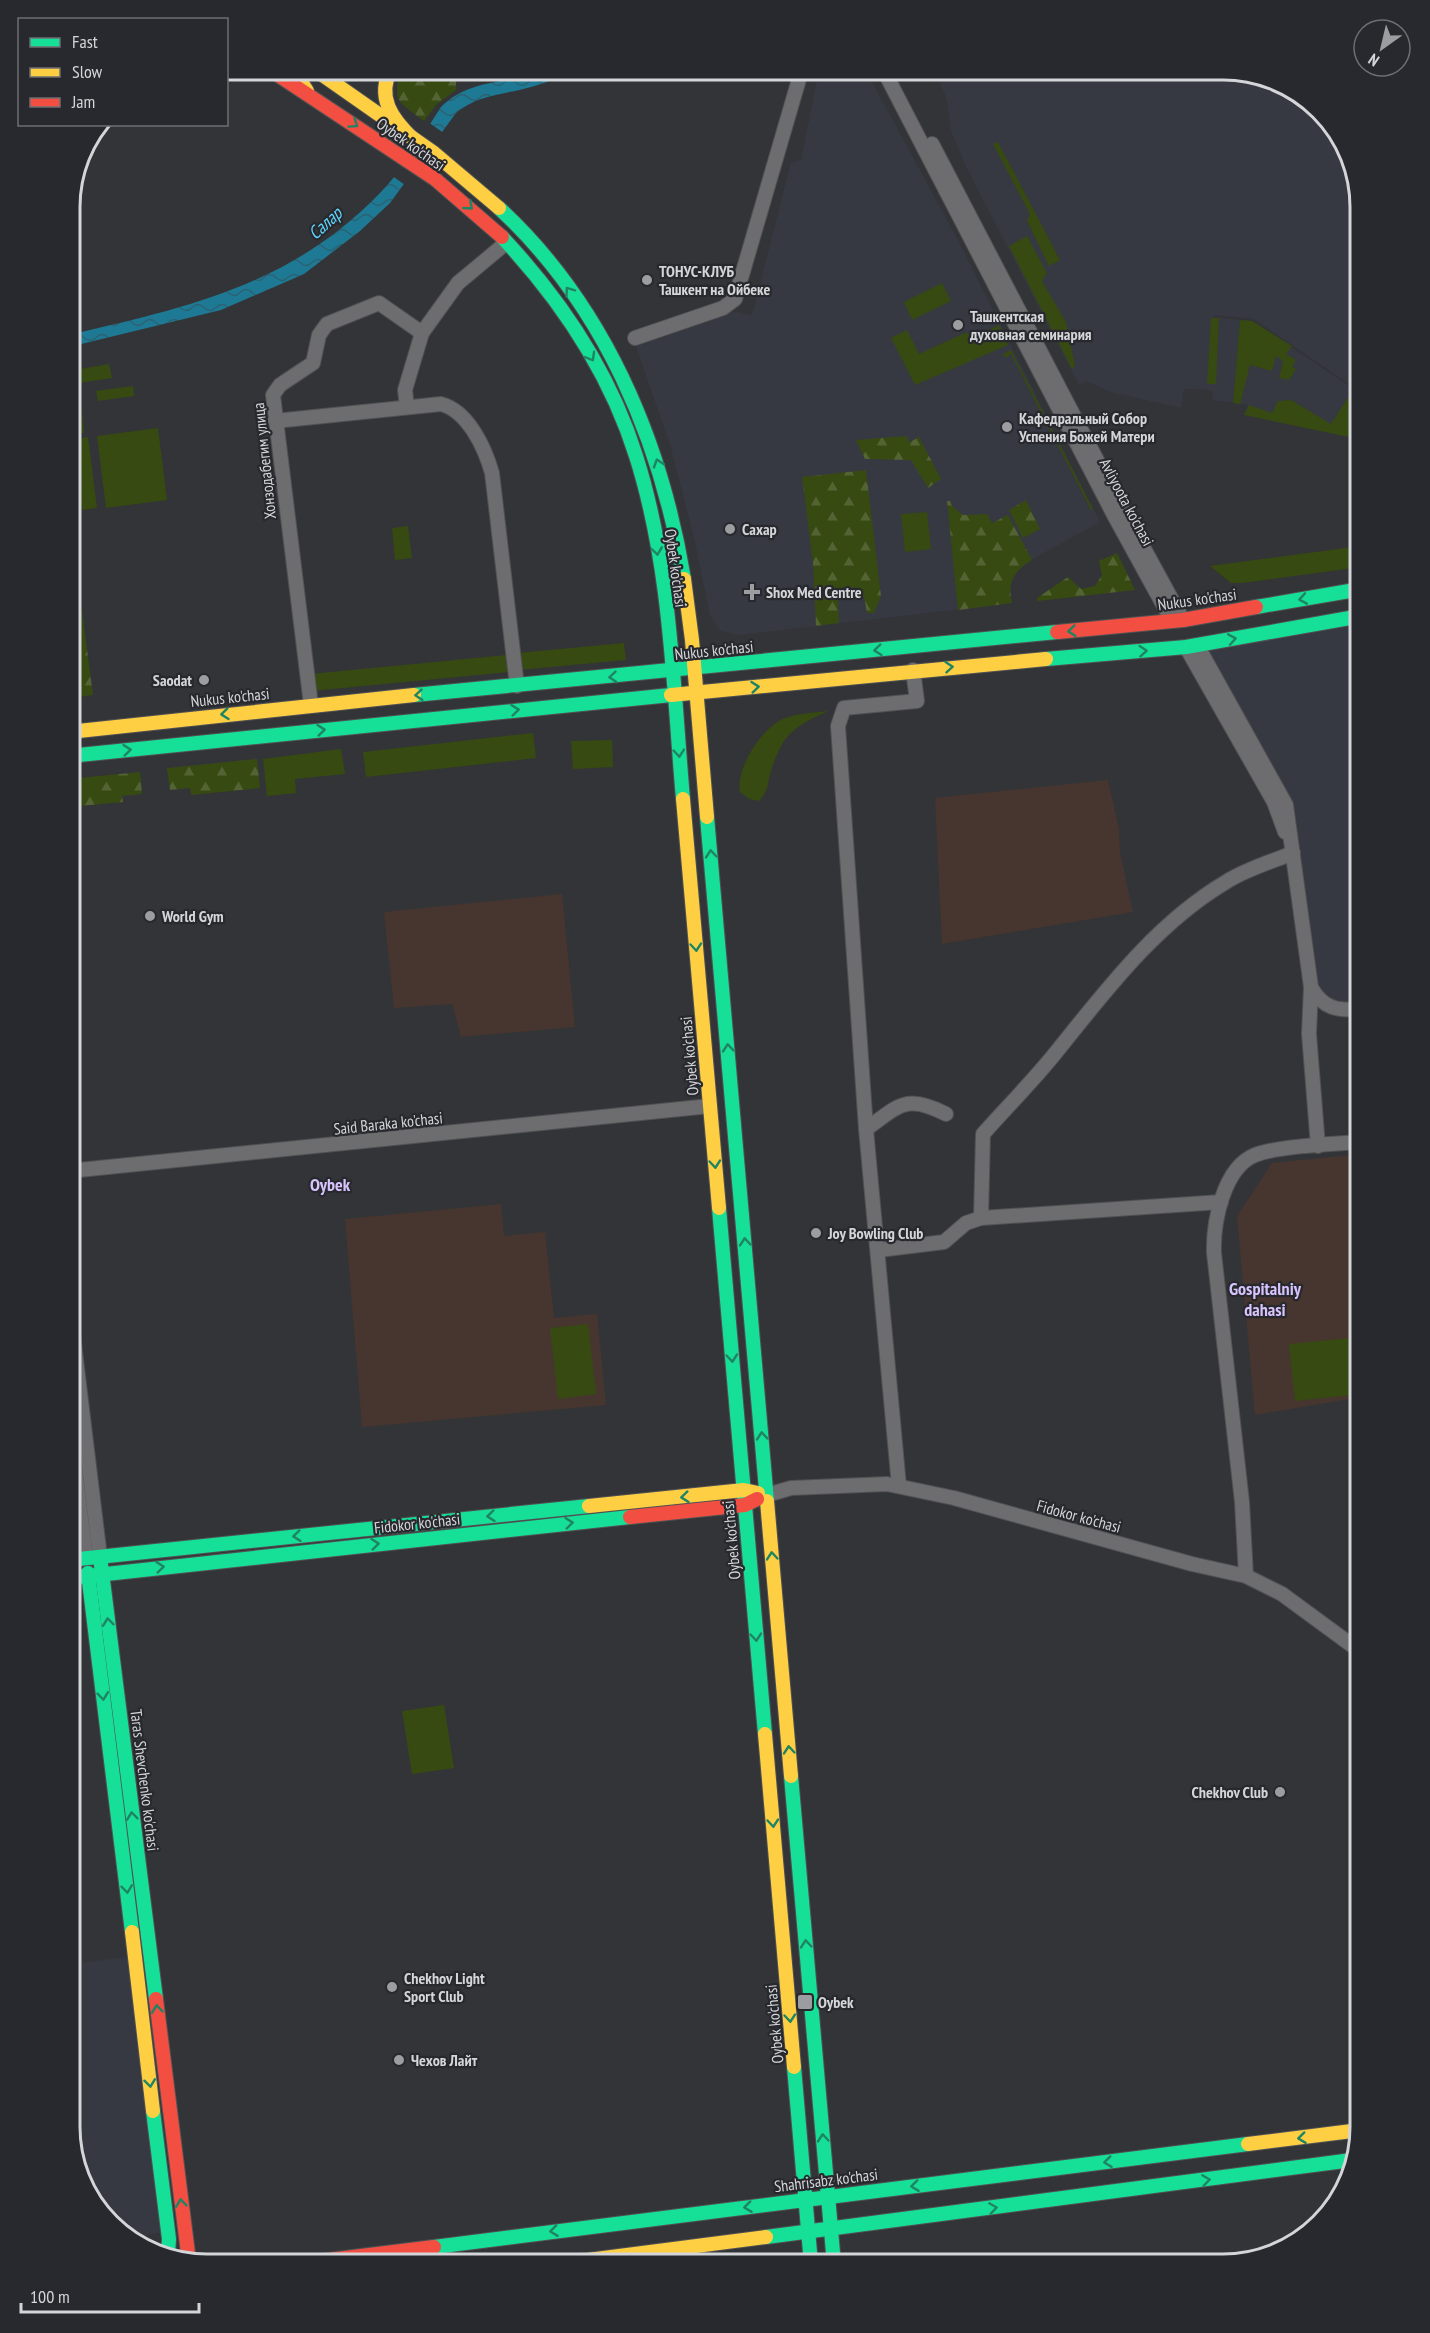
<svg xmlns="http://www.w3.org/2000/svg" width="1430" height="2333" font-family="'PT Sans Narrow',sans-serif">
  <defs>
    <pattern id="forest-firs" width="22" height="20" patternUnits="userSpaceOnUse" patternTransform="scale(1.5)"><rect width="22" height="20" fill="#374a11"/><path d="M5 1l3.5 6h-7zM16 11l3.5 6h-7z" fill="#536333"/></pattern>
    <pattern id="water-waves" width="16" height="10" patternUnits="userSpaceOnUse" patternTransform="scale(1.5)"><rect width="16" height="10" fill="#1d7994"/><path d="M0 5q4-4 8 0t8 0" fill="none" stroke="#2b6273"/></pattern>
  </defs>
  <rect width="100%" height="100%" fill="#333437"/>
  <g fill="#363842">
    <path d="M819 69H865L958 240 1100 522 1022 565 1010 583 1012 603 740 635 720 631 710 615 694 538 670 445 634 341 716 313 738 312 752 315 791 162 801 160Z"/>
    <path d="M935 69H1233L1300 92 1347 145 1361 207V392L1254 319 1214 315 1213 317 1252 321 1361 394V450L1351 452 1349 437 1244 415 1248 405 1212 400 1213 392 1208 390 1184 389 1181 408 1110 392 1086 381 1079 385 966 167 951 131 947 101Z"/>
    <path d="M1361 616V1009L1320 1000 1293 854 1197 645Z"/>
    <path d="M128 1957 161 2233 128 2238 83 2188 69 2126V1964Z"/>
  </g>
  <g fill="#46362f">
    <path d="M1108 780 1119 829 1120 853 1133 912 942 944 935 798Z"/>
    <path d="M562 894 575 1027 461 1037 452 1004 394 1008 384 912Z"/>
    <path d="M1361 1154V1397L1255 1415 1237 1216 1272 1163Z"/>
    <path d="M501 1204 504 1236 545 1232 554 1318 597 1314 606 1405 362 1427 345 1219Z"/>
  </g>
  <g fill="#374a11">
    <path d="M998 142 1060 260 1049 266 1027 221 1030 214 993 144Z"/>
    <path d="M1027 236 1047 273 1042 281 1066 322 1075 366 1072 369 1009 246Z"/>
    <path d="M942 283 951 301 912 320 904 302Z"/>
    <path d="M1211 318H1219L1216 384H1207Z"/>
    <path d="M1240 320 1252 321 1292 346 1286 354 1296 360 1292 367 1296 369 1289 380 1279 378 1283 361 1276 356 1272 371 1250 365 1240 404 1233 403Z"/>
    <path d="M999 325 1008 345 915 385 891 338 907 330 919 354 967 332 971 339Z"/>
    <path d="M1011 350 1093 509 1091 510 1011 354 1005 358 1003 354Z"/>
    <path d="M109 364 112 378 79 383 77 375 69 376V371Z"/>
    <path d="M133 386 134 396 98 401 96 391Z"/>
    <path d="M1354 388 1361 393V431L1349 427V437L1244 415 1249 405 1272 413 1278 401 1291 400 1331 424Z"/>
    <path d="M80 395 84 433 74 434 69 396Z"/>
    <path d="M158 428 167 500 106 508 97 436Z"/>
    <path d="M88 437 97 508 82 510 73 439Z"/>
    <path d="M927 512 931 549 905 552 901 514Z"/>
    <path d="M408 526 412 558 395 560 392 528Z"/>
    <path d="M1361 546V567L1242 583H1231L1210 566Z"/>
    <path d="M624 643 626 660 519 670 517 653Z"/>
    <path d="M507 655 509 672 312 691 310 674Z"/>
    <path d="M828 711C794 727 783 733 771 771 767 784 769 790 759 801L749 799 740 792C735 769 762 728 783 719 797 713 814 713 828 711Z"/>
    <path d="M533 733 536 758 366 777 363 752Z"/>
    <path d="M612 740 613 767 573 769 571 741Z"/>
    <path d="M341 749 345 774 295 779 296 793 267 796 263 759Z"/>
    <path d="M588 1324 596 1394 558 1399 550 1328Z"/>
    <path d="M1361 1337V1394L1295 1401 1289 1344Z"/>
    <path d="M444 1705 454 1768 412 1774 402 1711Z"/>
  </g>
  <g fill="url(#forest-firs)">
    <path d="M400 69H516L456 81V90L436 105 424 121C397 100 393 104 400 69Z"/>
    <path d="M906 436 910 442 919 437 941 479 928 488 911 460 865 459 856 440Z"/>
    <path d="M866 470 881 596 874 613H867L864 597 838 600 839 623 816 626 813 563 802 477Z"/>
    <path d="M1026 500 1040 529 1023 538 1009 510Z"/>
    <path d="M947 501H950L952 506 963 515 987 514 992 523 1008 515 1032 560C1014 570 1007 583 1012 603L958 610Z"/>
    <path d="M1117 553 1135 590 1038 601 1037 598 1068 577 1081 589 1095 586 1102 575 1099 561Z"/>
    <path d="M77 573 93 695 79 697 69 625V599L72 598 69 574Z"/>
    <path d="M257 759 260 788 191 795 190 788 170 790 167 768Z"/>
    <path d="M140 772 142 794 122 796 123 802 69 807V779Z"/>
  </g>
  <path fill="url(#water-waves)" d="M550 69H575C561 76 547 83 531 87 504 95 478 94 456 113L390 203 360 231 304 274 221 310 69 347V335C189 307 291 285 380 193 404 169 422 136 441 107 471 77 514 84 550 69Z"/>
  <path fill="#333437" d="M428 122 445 134 408 187 391 175Z"/>
  <g fill="none" stroke-linecap="round" stroke-linejoin="round">
    <g stroke="#505153" stroke-width="16">
      <g id="street">
        <path d="M883 69 1115 517 1172 621"/>
        <path d="M932 144 1124 512 1183 620"/>
        <path d="M635 338 723 308 735 299 802 69"/>
        <path d="M407 407 405 390 422 333"/>
        <path d="M275 421 441 404C468 411 485 448 492 473L517 686"/>
        <path d="M1197 645 1286 805 1311 987C1323 1009 1338 1011 1361 1009"/>
        <path d="M1186 647 1274 802 1285 832"/>
        <path d="M311 705 273 395 280 385 313 363 319 335 327 324 379 303 422 333 458 283 506 243"/>
        <path d="M1311 987 1309 1034 1318 1146"/>
        <path d="M866 1129C899 1106 905 1093 946 1114"/>
        <path d="M69 1171 710 1106"/>
        <path d="M981 1218 983 1134C1006 1108 1031 1083 1053 1056 1104 993 1155 924 1226 882 1246 869 1271 862 1293 853"/>
        <path d="M879 1250 944 1242 966 1223 981 1218 1221 1202"/>
        <path d="M69 1302 100 1557"/>
        <path d="M69 1420 86 1558"/>
        <path d="M899 1486 866 1129 838 726 844 708 917 701 913 670"/>
        <path d="M767 1495 791 1488 887 1484 954 1498 1192 1564 1246 1576 1282 1594 1361 1652"/>
        <path d="M1246 1576 1242 1502 1214 1253C1213 1223 1223 1168 1255 1155 1278 1146 1334 1144 1361 1142"/>
      </g>
    </g>
    <g stroke="#505153" stroke-width="16">
      <g id="fast">
        <path d="M499 208C604 305 661 440 684 579"/>
        <path d="M502 237C561 300 610 373 636 456 671 566 673 685 683 799"/>
        <path d="M1256 607 1361 589"/>
        <path d="M1046 659 1186 647 1361 616"/>
        <path d="M414 695 1057 632"/>
        <path d="M69 756 671 695"/>
        <path d="M707 817 767 1501"/>
        <path d="M719 1208 765 1734"/>
        <path d="M100 1557 156 1999"/>
        <path d="M69 1560 589 1506"/>
        <path d="M88 1573 132 1932"/>
        <path d="M69 1578 630 1517"/>
        <path d="M791 1776 834 2264"/>
        <path d="M794 2067 811 2264"/>
        <path d="M153 2111 169 2239 168 2254"/>
        <path d="M766 2237 1352 2160"/>
        <path d="M434 2247 1248 2144"/>
      </g>
    </g>
    <g stroke="#505153" stroke-width="16">
      <g id="slow">
        <path d="M293 69 307 91"/>
        <path d="M314 69 434 153 499 208"/>
        <path d="M316 69 321 74"/>
        <path d="M391 69C376 97 392 119 413 139"/>
        <path d="M684 579 692 640 707 817"/>
        <path d="M671 695 1046 659"/>
        <path d="M69 732 414 695"/>
        <path d="M683 799 719 1208"/>
        <path d="M767 1501 791 1776"/>
        <path d="M589 1506 744 1490 758 1493"/>
        <path d="M765 1734 794 2067"/>
        <path d="M132 1932 153 2111"/>
        <path d="M1248 2144 1360 2130"/>
        <path d="M557 2264 766 2237"/>
      </g>
    </g>
    <g stroke="#505153" stroke-width="16">
      <g id="jam">
        <path d="M269 69 435 179 502 237"/>
        <path d="M1057 632 1183 620 1256 607"/>
        <path d="M630 1517 745 1505 757 1499"/>
        <path d="M156 1999 189 2261"/>
        <path d="M296 2264 434 2247"/>
      </g>
    </g>
    <use href="#street" stroke="#6d6d6f" stroke-width="14"/>
    <use href="#fast" stroke="#16e098" stroke-width="14"/>
    <use href="#slow" stroke="#ffcf43" stroke-width="14"/>
    <use href="#jam" stroke="#f24e42" stroke-width="14"/>
  </g>
  <defs><path id="oneway-chevron" d="M-2-3.5L2.5 0L-2 3.5" fill="none" stroke-width="1.6" stroke-linecap="round" stroke-linejoin="round" transform="scale(1.5)"/></defs>
  <g stroke="#1f8463">
    <use href="#oneway-chevron" transform="translate(354 124) rotate(35)"/>
    <use href="#oneway-chevron" transform="translate(469 206) rotate(41)"/>
    <use href="#oneway-chevron" transform="translate(569 291) rotate(-126)"/>
    <use href="#oneway-chevron" transform="translate(591 357) rotate(60)"/>
    <use href="#oneway-chevron" transform="translate(658 463) rotate(-108)"/>
    <use href="#oneway-chevron" transform="translate(657 551) rotate(82)"/>
    <use href="#oneway-chevron" transform="translate(1303 599) rotate(170)"/>
    <use href="#oneway-chevron" transform="translate(1072 631) rotate(174)"/>
    <use href="#oneway-chevron" transform="translate(1232 639) rotate(-10)"/>
    <use href="#oneway-chevron" transform="translate(878 650) rotate(174)"/>
    <use href="#oneway-chevron" transform="translate(1143 651) rotate(-4)"/>
    <use href="#oneway-chevron" transform="translate(949 667) rotate(-5)"/>
    <use href="#oneway-chevron" transform="translate(613 677) rotate(175)"/>
    <use href="#oneway-chevron" transform="translate(755 687) rotate(-6)"/>
    <use href="#oneway-chevron" transform="translate(419 695) rotate(175)"/>
    <use href="#oneway-chevron" transform="translate(515 710) rotate(-6)"/>
    <use href="#oneway-chevron" transform="translate(225 714) rotate(174)"/>
    <use href="#oneway-chevron" transform="translate(321 730) rotate(-6)"/>
    <use href="#oneway-chevron" transform="translate(127 750) rotate(-6)"/>
    <use href="#oneway-chevron" transform="translate(679 753) rotate(85)"/>
    <use href="#oneway-chevron" transform="translate(711 854) rotate(-95)"/>
    <use href="#oneway-chevron" transform="translate(696 947) rotate(85)"/>
    <use href="#oneway-chevron" transform="translate(728 1048) rotate(-95)"/>
    <use href="#oneway-chevron" transform="translate(715 1164) rotate(85)"/>
    <use href="#oneway-chevron" transform="translate(745 1242) rotate(-95)"/>
    <use href="#oneway-chevron" transform="translate(732 1358) rotate(85)"/>
    <use href="#oneway-chevron" transform="translate(762 1436) rotate(-95)"/>
    <use href="#oneway-chevron" transform="translate(685 1497) rotate(174)"/>
    <use href="#oneway-chevron" transform="translate(491 1516) rotate(174)"/>
    <use href="#oneway-chevron" transform="translate(569 1523) rotate(-6)"/>
    <use href="#oneway-chevron" transform="translate(297 1536) rotate(174)"/>
    <use href="#oneway-chevron" transform="translate(375 1544) rotate(-6)"/>
    <use href="#oneway-chevron" transform="translate(772 1556) rotate(-95)"/>
    <use href="#oneway-chevron" transform="translate(160 1567) rotate(-6)"/>
    <use href="#oneway-chevron" transform="translate(108 1622) rotate(-97)"/>
    <use href="#oneway-chevron" transform="translate(756 1637) rotate(85)"/>
    <use href="#oneway-chevron" transform="translate(103 1696) rotate(83)"/>
    <use href="#oneway-chevron" transform="translate(789 1750) rotate(-95)"/>
    <use href="#oneway-chevron" transform="translate(132 1816) rotate(-97)"/>
    <use href="#oneway-chevron" transform="translate(773 1823) rotate(85)"/>
    <use href="#oneway-chevron" transform="translate(127 1889) rotate(83)"/>
    <use href="#oneway-chevron" transform="translate(806 1944) rotate(-95)"/>
    <use href="#oneway-chevron" transform="translate(157 2009) rotate(-97)"/>
    <use href="#oneway-chevron" transform="translate(790 2018) rotate(85)"/>
    <use href="#oneway-chevron" transform="translate(150 2083) rotate(83)"/>
    <use href="#oneway-chevron" transform="translate(823 2138) rotate(-95)"/>
    <use href="#oneway-chevron" transform="translate(1302 2138) rotate(173)"/>
    <use href="#oneway-chevron" transform="translate(1108 2162) rotate(173)"/>
    <use href="#oneway-chevron" transform="translate(1206 2180) rotate(-8)"/>
    <use href="#oneway-chevron" transform="translate(915 2186) rotate(173)"/>
    <use href="#oneway-chevron" transform="translate(181 2203) rotate(-97)"/>
    <use href="#oneway-chevron" transform="translate(748 2207) rotate(173)"/>
    <use href="#oneway-chevron" transform="translate(993 2208) rotate(-8)"/>
    <use href="#oneway-chevron" transform="translate(554 2231) rotate(173)"/>
  </g>
  <g fill="#9c9da0" stroke="#28292e" stroke-width="2">
    <circle cx="647" cy="280" r="6"/>
    <circle cx="958" cy="325" r="6"/>
    <circle cx="1007" cy="427" r="6"/>
    <circle cx="730" cy="529" r="6"/>
    <path d="M749 583h6v6h6v6h-6v6h-6v-6h-6v-6h6z"/>
    <circle cx="204" cy="680" r="6"/>
    <circle cx="150" cy="916" r="6"/>
    <circle cx="816" cy="1233" r="6"/>
    <circle cx="1280" cy="1792" r="6"/>
    <circle cx="392" cy="1987" r="6"/>
    <rect x="797" y="1994" width="16" height="16" rx="3"/>
    <circle cx="399" cy="2060" r="6"/>
  </g>
  <g text-anchor="middle" dominant-baseline="central" stroke-width="4.5" stroke-linejoin="round" paint-order="stroke">
    <g font-size="16" fill="#d4d5d8" stroke="#28292e">
      <text transform="translate(411 144) rotate(35)">Oybek ko'chasi</text>
      <text transform="translate(264 461) rotate(-96)">Хонзодабегим улица</text>
      <text transform="translate(1127 502) rotate(62)">Avliyoota ko'chasi</text>
      <text transform="translate(676 568) rotate(82)">Oybek ko'chasi</text>
      <text transform="translate(1197 599) rotate(-8)">Nukus ko'chasi</text>
      <text transform="translate(714 650) rotate(-6)">Nukus ko'chasi</text>
      <text transform="translate(230 697) rotate(-6)">Nukus ko'chasi</text>
      <text transform="translate(689 1056) rotate(-95)">Oybek ko'chasi</text>
      <text transform="translate(388 1123) rotate(-6)">Said Baraka ko'chasi</text>
      <text transform="translate(1079 1516) rotate(15)">Fidokor ko'chasi</text>
      <text transform="translate(417 1523) rotate(-6)">Fidokor ko'chasi</text>
      <text transform="translate(731 1540) rotate(-95)">Oybek ko'chasi</text>
      <text transform="translate(145 1780) rotate(83)">Taras Shevchenko ko'chasi</text>
      <text transform="translate(774 2024) rotate(-95)">Oybek ko'chasi</text>
      <text transform="translate(826 2180) rotate(-7)">Shahrisabz ko'chasi</text>
    </g>
    <g font-size="16" font-weight="bold" fill="#d4d5d8" stroke="#28292e" text-anchor="start">
      <text x="659" y="271">ТОНУС-КЛУБ<tspan x="659" dy="18">Ташкент на Ойбеке</tspan></text>
      <text x="970" y="316">Ташкентская<tspan x="970" dy="18">духовная семинария</tspan></text>
      <text x="1019" y="418">Кафедральный Собор<tspan x="1019" dy="18">Успения Божeй Матери</tspan></text>
      <text x="742" y="529">Сахар</text>
      <text x="766" y="592">Shox Med Centre</text>
      <text x="192" y="680" text-anchor="end">Saodat</text>
      <text x="162" y="916">World Gym</text>
      <text x="828" y="1233">Joy Bowling Club</text>
      <text x="1268" y="1792" text-anchor="end">Chekhov Club</text>
      <text x="404" y="1978">Chekhov Light<tspan x="404" dy="18">Sport Club</tspan></text>
      <text x="818" y="2002">Oybek</text>
      <text x="411" y="2060">Чехов Лайт</text>
    </g>
    <g font-size="18" font-style="italic" fill="#5ed7fe" stroke="#28292e">
      <text transform="translate(325 223) rotate(-42)">Салар</text>
    </g>
    <g font-size="18" font-weight="bold" fill="#d8c4fd" stroke="#28292e">
      <text x="330" y="1184">Oybek</text>
      <text x="1265" y="1288">Gospitalniy<tspan x="1265" dy="21">dahasi</tspan></text>
    </g>
  </g>
  <path d="M0 0H1430V2333H0ZM207 80H1223A127 127 0 0 1 1350 207V2127A127 127 0 0 1 1223 2254H207A127 127 0 0 1 80 2127V207A127 127 0 0 1 207 80Z" fill="#28292e" fill-rule="evenodd"/>
  <path fill="none" stroke="#d4d5d8" stroke-width="3" d="M207 80H1223A127 127 0 0 1 1350 207V2127A127 127 0 0 1 1223 2254H207A127 127 0 0 1 80 2127V207A127 127 0 0 1 207 80Z"/>
  <rect x="18" y="18" width="210" height="108" fill="#28292e" stroke="#6d6e72" stroke-width="1.5"/>
  <rect x="30" y="38" width="30" height="9" fill="#16e098" stroke="#6d6e72" stroke-width="1.5"/>
  <text x="72" y="48" font-size="18" fill="#d4d5d8">Fast</text>
  <rect x="30" y="68" width="30" height="9" fill="#ffcf43" stroke="#6d6e72" stroke-width="1.5"/>
  <text x="72" y="78" font-size="18" fill="#d4d5d8">Slow</text>
  <rect x="30" y="98" width="30" height="9" fill="#f24e42" stroke="#6d6e72" stroke-width="1.5"/>
  <text x="72" y="108" font-size="18" fill="#d4d5d8">Jam</text>
  <g transform="translate(1382 48) rotate(214)"><circle r="28" fill="#28292e" stroke="#6d6e72" stroke-width="1.5"/>
  <path d="M0-4.5L10 22L0 15L-10 22Z" fill="#9c9da0"/>
  <text y="-9" font-size="16" font-weight="bold" text-anchor="middle" fill="#d4d5d8">N</text>
  </g>
  <path d="M21 2303v9h178v-9" fill="none" stroke="#d4d5d8" stroke-width="3"/>
  <text x="30" y="2303" font-size="18" fill="#d4d5d8" stroke="#28292e" stroke-width="4.5" paint-order="stroke">100 m</text>
</svg>
